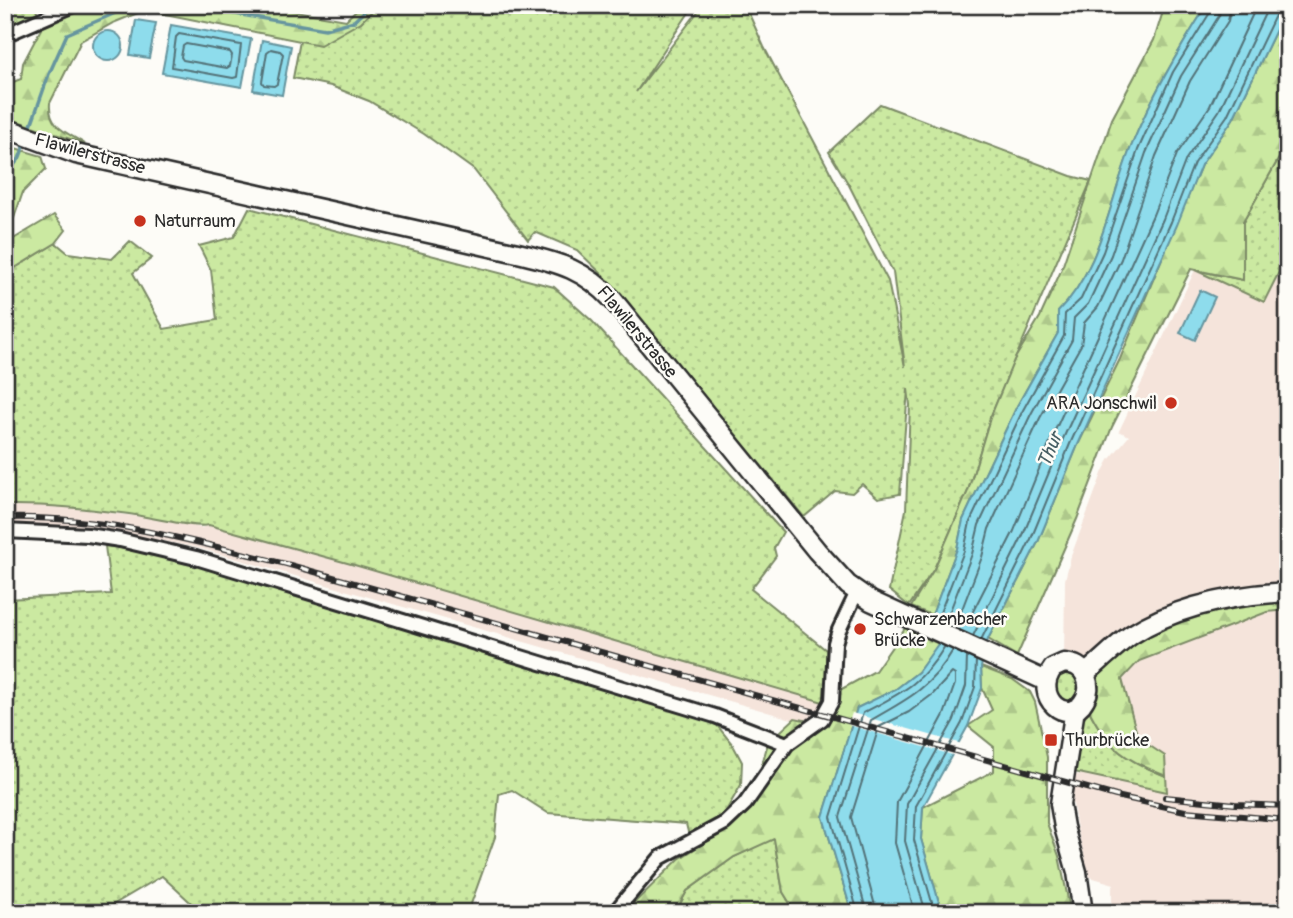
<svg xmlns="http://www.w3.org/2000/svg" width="1293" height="918" font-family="Pangolin,sans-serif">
  <defs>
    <pattern id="green-dots" width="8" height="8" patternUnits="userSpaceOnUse" patternTransform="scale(1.75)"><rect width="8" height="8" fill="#cbe9a1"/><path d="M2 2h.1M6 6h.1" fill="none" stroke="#aec88b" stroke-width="1.8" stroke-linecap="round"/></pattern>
    <pattern id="forest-firs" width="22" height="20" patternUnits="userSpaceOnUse" patternTransform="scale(1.75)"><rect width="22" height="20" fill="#cbe9a1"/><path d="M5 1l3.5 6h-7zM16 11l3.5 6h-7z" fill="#aec88b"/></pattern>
  </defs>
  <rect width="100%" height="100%" fill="#fdfcf7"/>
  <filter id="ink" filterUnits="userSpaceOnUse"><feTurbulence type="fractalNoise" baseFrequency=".0143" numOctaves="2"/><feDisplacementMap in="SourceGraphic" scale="14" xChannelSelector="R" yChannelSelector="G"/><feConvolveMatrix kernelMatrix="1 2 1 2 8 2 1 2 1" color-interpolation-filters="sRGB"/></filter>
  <g filter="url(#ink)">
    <g fill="#f5e4db">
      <path d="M1288 254V592L1085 674 1064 663 1065 580 1071 556 1103 471 1109 460 1129 436 1119 431 1195 270 1264 302Z"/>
      <path d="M43 504 173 521 201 528 209 525 351 564 823 702 809 724 202 549 159 540 5 527V505Z"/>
      <path d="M1288 610V913H1112V888L1114 884 1090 877 1077 829 1073 804 1068 802 1075 775 1085 774 1165 757 1138 738 1122 680 1139 661 1268 612Z"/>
    </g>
    <g fill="url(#green-dots)" stroke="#7b8a66" stroke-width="2">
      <path d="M5 5H34L39 15 5 29Z"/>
      <path d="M378 5H694L636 92 703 5H745L764 47 888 281 905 367 893 272 849 185 829 152 880 104 1071 176 1091 181 990 418 968 491 934 569 909 606 889 590 906 510 910 405 908 389 900 494 878 498 862 484 852 493 835 491 804 517 609 281 577 250 535 232 528 240 474 170 424 134 369 101 331 86 293 78 300 41 361 22Z"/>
      <path d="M1288 142V254L1264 302 1195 270 1243 280V222Z"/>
      <path d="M249 208 554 287 592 321 783 532 774 548 776 556 751 589 826 650 827 688 823 702 351 564 209 525C198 529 145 516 129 514 88 509 47 504 5 505V274L56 243 68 253 112 259 130 241 152 258 133 273 164 329 217 320 211 270 199 246 234 237Z"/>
      <path d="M105 546 196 558 708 714 733 745 742 762 741 785 723 816 689 836 686 824 548 813 512 790 499 794 495 837 471 904 470 913H202L162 876 99 913H5V599L111 594Z"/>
      <path d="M1068 671 1076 675C1080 686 1078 694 1070 702L1060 701C1053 687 1051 677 1068 671Z"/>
      <path d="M1089 710C1109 750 1126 760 1166 776L1167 792 1074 772 1081 719Z"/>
      <path d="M774 838 783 892 796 913H675L687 891 734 857Z"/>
    </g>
    <g fill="url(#forest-firs)" stroke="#7b8a66" stroke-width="2">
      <path d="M91 5H261L346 20 361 5H378L361 22 320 45 145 10 113 23 81 41 50 103C48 128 67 132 85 144L5 117V85L21 79 23 63 42 27Z"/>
      <path d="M1165 5H1207C1178 51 1151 97 1131 147 1109 202 1101 269 1058 312V333L1017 406 963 520 957 549 932 615 911 607 934 569 968 491 990 418 1014 360 1040 317 1061 271 1112 119 1154 40Z"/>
      <path d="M1288 5V142L1243 222V280L1191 269 1112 427 1077 519 1017 656 988 639 1038 542 1077 447 1120 359 1201 165 1233 119Z"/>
      <path d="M5 145 42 156 46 169 23 192 14 218 5 220Z"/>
      <path d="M54 215 66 230 56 243 5 274V244Z"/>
      <path d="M1288 592V610L1267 612 1139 661 1122 679 1138 738 1165 756 1166 776C1126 760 1109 750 1089 710L1102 660 1154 624Z"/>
      <path d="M905 628 939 644 918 672 896 689 857 708 823 817 852 913H796L783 892 774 839 734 857 687 891 675 913H624L679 859 725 829 753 796 768 743 795 718 828 725 838 691 875 671Z"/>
      <path d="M981 667 1012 679 1030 692 1035 702 1047 757V823L1059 856 1071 913H942L921 839 923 807 994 771V747L968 726 992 710 982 688Z"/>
    </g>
    <g fill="#8edcec" stroke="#66959f" stroke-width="2">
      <path d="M1207 5H1288L1233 119 1201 165 1177 225 1077 447 1038 542 988 639 981 667 982 688 968 726 923 807 921 839 942 913H852L823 817 857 708 896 689 918 672 938 644 932 615 957 549 963 520 1017 406 1058 333V312C1101 269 1109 202 1131 147 1151 97 1178 51 1207 5Z"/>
      <path d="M136 20 156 23 149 58 130 55Z"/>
      <path d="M171 25 251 39 242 87 162 73Z"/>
      <circle cx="108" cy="46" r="15"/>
      <path d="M262 40 291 46 282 95 253 90Z"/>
      <path d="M1200 290 1215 297 1195 340 1180 333Z"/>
    </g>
    <path fill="#fdfcf7" d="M852 713 962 744 956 756 848 725Z"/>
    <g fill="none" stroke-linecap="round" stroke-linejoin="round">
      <g stroke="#537278" stroke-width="2">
        <path d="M1231 5 1228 21 1190 81 1156 156 1121 259 1098 307 1084 323 1081 345 1040 418 989 529 982 557 959 617 962 624 967 623 1014 531 1052 437 1153 215 1177 154 1210 106 1257 5"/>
        <path d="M179 34 241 45 237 77 233 78 172 67 176 37Z"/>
        <path d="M186 44 230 52 232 55 230 66 227 68 183 60 181 57 183 46Z"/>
        <path d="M271 49 280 51 283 54 277 84 274 86 264 85 262 82 267 52Z"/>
        <path d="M940 621 939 615 964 551 970 522 1023 410 1064 336 1065 314 1081 299 1103 252 1138 150 1173 72 1211 11 1212 5"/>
        <path d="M950 626 948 616 972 554 979 525 1031 414 1072 340 1074 318 1088 304 1111 255 1146 153 1181 76 1219 16 1221 5"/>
        <path d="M973 636 1023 535 1062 441 1163 219 1186 159 1219 111 1269 5"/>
        <path d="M981 640 1031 539 1070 444 1171 222 1194 163 1227 116 1280 5"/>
        <path d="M858 913 831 817 863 713C901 693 922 684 945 646"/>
        <path d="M867 913 840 817 871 720C907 700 932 687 953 650"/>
        <path d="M877 913 851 817 879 727 909 712 933 694 952 673 955 675V684L944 715 897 802 895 843 915 913"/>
        <path d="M926 913 905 841 907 804 954 720 966 686 967 657"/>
        <path d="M935 913 914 840 916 806 962 723 975 687 976 660"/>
      </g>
      <g stroke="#66959f" stroke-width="3.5">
        <path d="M181 5 325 29 354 21 371 5"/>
        <path d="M29 131 49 74 67 34 134 5"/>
        <path d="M5 175 19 159 26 141"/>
      </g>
      <g stroke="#2b2b2b" stroke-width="18">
        <g id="street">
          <path d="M5 35 74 5"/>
          <path d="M5 531 88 535 120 540 196 558 715 716 787 744"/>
          <path d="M614 913 660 858 725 823 745 804 787 744 822 719 832 701 835 643 839 630 857 592"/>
        </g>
      </g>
      <g stroke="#2b2b2b" stroke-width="23">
        <g id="secondary">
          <path d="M5 128 76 154 522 254C560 263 585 270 613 300L817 551 848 585 871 601 1046 681"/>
          <path d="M1064 663C1075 664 1082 667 1086 677 1089 684 1089 692 1085 699 1069 729 1031 697 1053 668Z"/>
          <path d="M1085 674C1100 662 1115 646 1131 635 1176 606 1236 595 1288 592"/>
          <path d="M1075 709 1060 804 1064 827 1077 872 1083 913"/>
        </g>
      </g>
      <use href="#street" stroke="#fdfcf7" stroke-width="12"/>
      <use href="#secondary" stroke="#fdfcf7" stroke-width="18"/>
      <g stroke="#2b2b2b" stroke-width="6">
        <g id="rail">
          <path d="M5 518C102 515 197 542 290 565L1116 796 1185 811 1288 820"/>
          <path d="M1165 797 1235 804 1288 806"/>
        </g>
      </g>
      <use href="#rail" stroke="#fdfcf7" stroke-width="3.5" stroke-dasharray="10" stroke-linecap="butt"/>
    </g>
  </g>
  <g fill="#c8321e" stroke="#fdfcf7" stroke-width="2.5">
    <circle cx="140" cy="221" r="7"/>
    <circle cx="1171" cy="403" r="7"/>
    <circle cx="860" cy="629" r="7"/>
    <rect x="1044" y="733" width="14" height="14" rx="3.5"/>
  </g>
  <g text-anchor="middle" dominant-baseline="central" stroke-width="5" stroke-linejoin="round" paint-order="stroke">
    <g font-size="18" fill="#2b2b2b" stroke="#fdfcf7">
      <text transform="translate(90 154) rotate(15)">Flawilerstrasse</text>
      <text transform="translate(637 332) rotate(50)">Flawilerstrasse</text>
    </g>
    <g font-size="18" fill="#2b2b2b" stroke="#fdfcf7" text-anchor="start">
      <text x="154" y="221">Naturraum</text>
      <text x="1157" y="403" text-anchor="end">ARA Jonschwil</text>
      <text x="874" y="619">Schwarzenbacher<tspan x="874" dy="21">Brücke</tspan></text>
      <text x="1065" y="740">Thurbrücke</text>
    </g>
    <g font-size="19" font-style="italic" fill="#496065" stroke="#fdfcf7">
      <text transform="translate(1050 450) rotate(-67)">Thur</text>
    </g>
  </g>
  <rect width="1293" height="918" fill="none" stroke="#fdfcf7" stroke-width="28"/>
  <rect x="14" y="14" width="1265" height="890" fill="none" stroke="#2b2b2b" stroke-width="2.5" filter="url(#ink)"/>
</svg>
